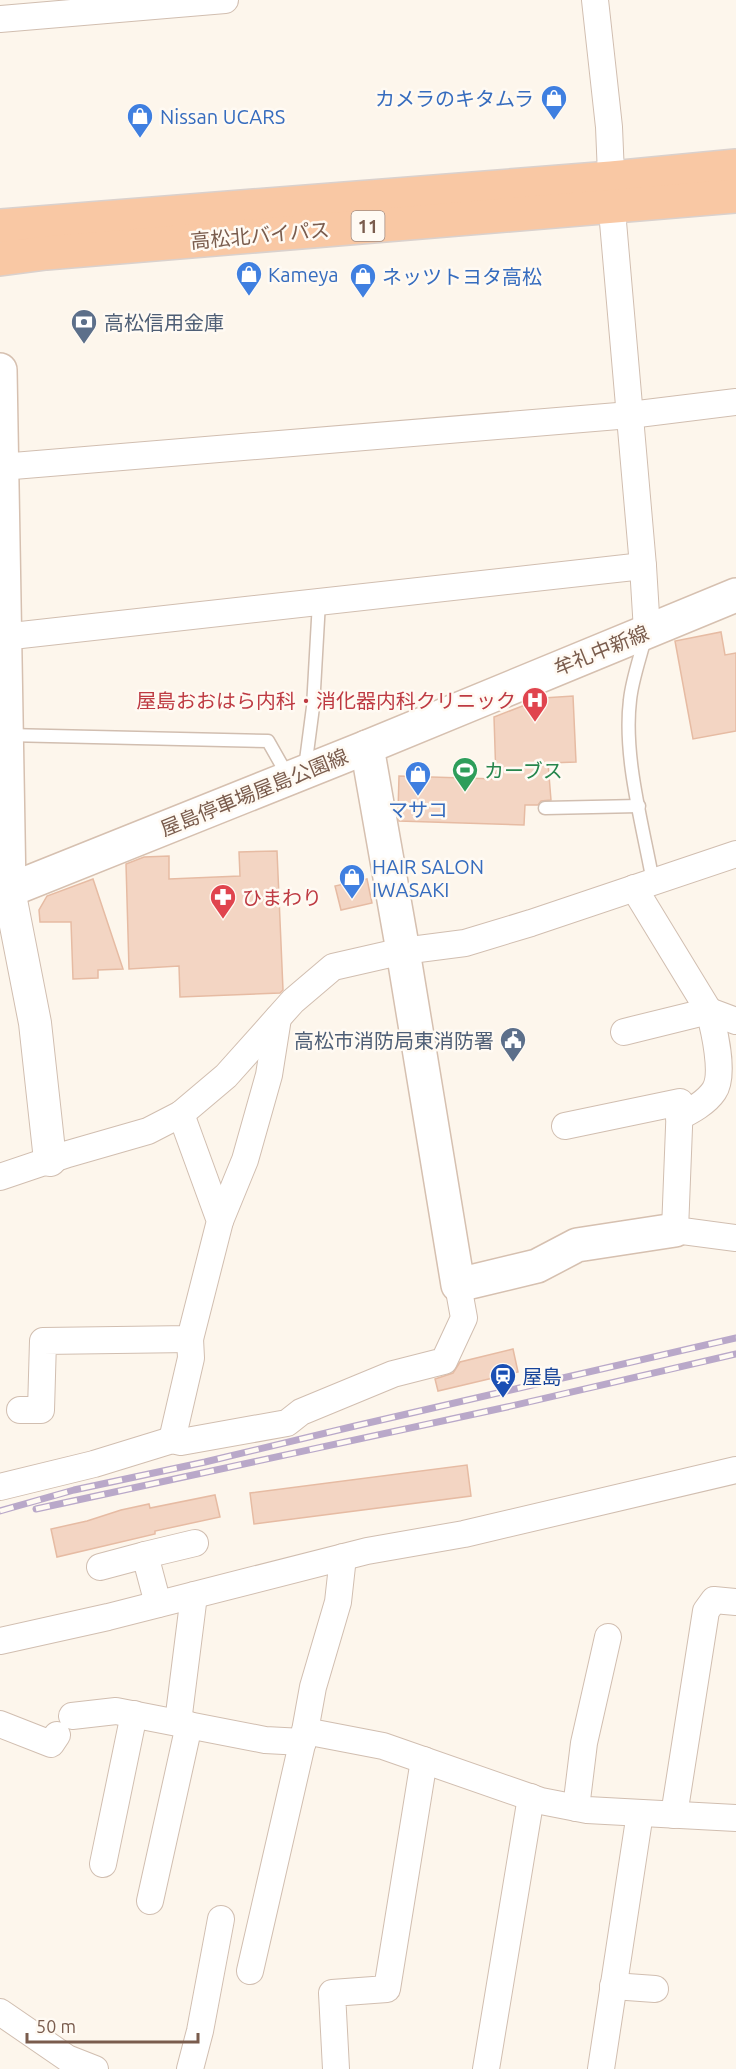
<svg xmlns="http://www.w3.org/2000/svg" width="736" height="2069" font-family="Ubuntu,'Noto Sans JP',sans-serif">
  <rect width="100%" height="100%" fill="#fdf6ec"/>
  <g fill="#f3d5c3" stroke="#e6bba3" stroke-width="1.5">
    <path d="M721 632 725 655 736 653V731L693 739 675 641Z"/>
    <path d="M573 696 576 762 548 763 551 800 541 801 538 805H525L524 825 399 821 398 812 399 776 496 779 494 717 543 698Z"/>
    <path d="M277 851 283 990 280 993 180 997 179 966 129 969 126 864 144 857 169 856V879L240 876 239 852Z"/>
    <path d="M93 879 123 969 98 970V978L73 979 71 922H40L39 910 47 896Z"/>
    <path d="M367 879 372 903 341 910 335 886Z"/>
    <path d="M513 1349 518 1372 438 1391 435 1379 453 1373 460 1362Z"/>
    <path d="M467 1465 471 1496 254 1524 250 1493Z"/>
    <path d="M215 1495 220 1517 155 1531V1534L57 1557 51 1529 87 1521 121 1510 149 1504 150 1508Z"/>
  </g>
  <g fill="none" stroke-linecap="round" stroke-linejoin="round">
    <g stroke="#d1beb0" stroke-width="15">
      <g id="service">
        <path d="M645 638C640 658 632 680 630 700 623 757 643 826 653 882"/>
        <path d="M7 735 268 741 289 778"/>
        <path d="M305 768 313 707 319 602"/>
        <path d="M545 808 639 806"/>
      </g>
    </g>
    <g stroke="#d1beb0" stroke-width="28">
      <g id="minor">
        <path d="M595 0 609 127 613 222 643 566 647 631"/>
        <path d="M0 19 225 0"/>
        <path d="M1 467 630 415 736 402"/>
        <path d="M3 637 643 566"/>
        <path d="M634 888 709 1011C714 1029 725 1075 714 1091 706 1103 691 1111 679 1117"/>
        <path d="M624 1032 709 1011 736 1021"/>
        <path d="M565 1126 680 1102 675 1230 736 1238"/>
        <path d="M0 1177 68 1154 148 1131 181 1114 226 1076 293 1001 333 967 403 951 465 943 531 923 736 854"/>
        <path d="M220 1221 245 1160 269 1075 278 1018"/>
        <path d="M20 1410H41L43 1341 190 1339 220 1221 181 1114"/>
        <path d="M172 1440 191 1358 190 1339"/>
        <path d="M0 1487 94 1464 172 1440 181 1442 287 1423 301 1412 393 1374 444 1361 464 1318 458 1285"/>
        <path d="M145 1555 195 1543"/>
        <path d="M343 1557 338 1602 313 1687 305 1731 383 1746 541 1801 587 1810 736 1818"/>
        <path d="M100 1567 145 1555 158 1604"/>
        <path d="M0 1641 108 1617 367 1551 464 1534 736 1470"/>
        <path d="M72 1716 116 1711 265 1740 303 1742"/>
        <path d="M178 1722 194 1595"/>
        <path d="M0 1724 51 1744 57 1735"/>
        <path d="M576 1808 584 1743 608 1637"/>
        <path d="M674 1815 706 1611 714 1600 736 1602"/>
        <path d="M103 1864 134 1714"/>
        <path d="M150 1901 189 1725"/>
        <path d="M250 1971 305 1731"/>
        <path d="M613 1986 655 1989"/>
        <path d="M0 2012 67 2058 95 2069"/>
        <path d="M190 2069 200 2031 221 1919"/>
        <path d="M336 2069 332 1993 387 1989 424 1760"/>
        <path d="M486 2069 531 1797"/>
        <path d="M601 2069 640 1813"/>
      </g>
    </g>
    <g stroke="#d1beb0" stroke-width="34">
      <path id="tertiary" d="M9 890 35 1023 50 1160"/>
    </g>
    <g stroke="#d6c0b0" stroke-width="36">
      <g id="secondary">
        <path d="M0 370 9 890"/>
        <path d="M367 747 403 951 458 1285 537 1266 577 1245 675 1230"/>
        <path d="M0 894 367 747 736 595"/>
      </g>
    </g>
    <g stroke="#dad1cd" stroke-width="36">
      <g id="trunk">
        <path d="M0 226 611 178 736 166"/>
        <path d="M0 259 46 253 736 196"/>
      </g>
    </g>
    <use href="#service" stroke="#fff" stroke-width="12"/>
    <use href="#minor" stroke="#fff" stroke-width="26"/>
    <use href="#tertiary" stroke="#fff" stroke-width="32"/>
    <use href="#secondary" stroke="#fff" stroke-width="33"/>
    <use href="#trunk" stroke="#f9c8a4" stroke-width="33"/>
    <g stroke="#b9a8c9" stroke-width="7">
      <g id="rail">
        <path d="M36 1509 507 1407 736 1354"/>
        <path d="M0 1511 74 1490 205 1462 355 1426 736 1338"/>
      </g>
    </g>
    <use href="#rail" stroke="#fffaf3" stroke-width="4.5" stroke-dasharray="14" stroke-linecap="butt"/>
  </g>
  <defs>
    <g id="shop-pin" transform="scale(1.35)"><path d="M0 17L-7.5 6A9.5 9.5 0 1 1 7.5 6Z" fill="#3f7fe0" stroke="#fffaf3"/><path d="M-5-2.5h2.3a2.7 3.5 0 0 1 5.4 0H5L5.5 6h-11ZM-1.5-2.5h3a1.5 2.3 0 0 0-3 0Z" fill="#fff"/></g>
    <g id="bank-pin" transform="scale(1.35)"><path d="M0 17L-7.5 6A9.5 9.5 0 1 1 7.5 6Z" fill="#5c6f8a" stroke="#fffaf3"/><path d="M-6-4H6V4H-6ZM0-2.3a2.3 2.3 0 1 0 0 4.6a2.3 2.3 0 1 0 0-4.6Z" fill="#fff"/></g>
    <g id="hospital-pin" transform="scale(1.35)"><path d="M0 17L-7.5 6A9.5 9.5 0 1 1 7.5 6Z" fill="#e0444e" stroke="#fffaf3"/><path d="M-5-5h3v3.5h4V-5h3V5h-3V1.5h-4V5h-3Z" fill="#fff"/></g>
    <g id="stadium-pin" transform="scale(1.35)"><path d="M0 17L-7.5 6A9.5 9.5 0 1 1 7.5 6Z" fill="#2e9e5b" stroke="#fffaf3"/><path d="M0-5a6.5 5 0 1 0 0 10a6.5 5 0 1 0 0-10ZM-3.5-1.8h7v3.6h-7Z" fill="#fff"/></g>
    <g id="pharmacy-pin" transform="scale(1.35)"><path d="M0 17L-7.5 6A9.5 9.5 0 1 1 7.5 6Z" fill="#e0444e" stroke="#fffaf3"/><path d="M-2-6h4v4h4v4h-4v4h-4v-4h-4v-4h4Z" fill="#fff"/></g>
    <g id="civic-pin" transform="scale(1.35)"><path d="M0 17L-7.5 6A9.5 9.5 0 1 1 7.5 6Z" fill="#5c6f8a" stroke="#fffaf3"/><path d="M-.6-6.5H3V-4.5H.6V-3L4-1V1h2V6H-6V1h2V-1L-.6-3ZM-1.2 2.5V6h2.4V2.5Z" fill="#fff"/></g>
    <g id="station-pin" transform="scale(1.35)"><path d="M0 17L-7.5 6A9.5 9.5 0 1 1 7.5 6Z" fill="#1a4fb4" stroke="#fffaf3"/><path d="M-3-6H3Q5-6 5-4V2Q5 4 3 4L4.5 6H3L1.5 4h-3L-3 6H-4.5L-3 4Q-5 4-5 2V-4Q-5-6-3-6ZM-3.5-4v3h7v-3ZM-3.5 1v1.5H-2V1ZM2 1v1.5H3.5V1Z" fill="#fff"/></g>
  </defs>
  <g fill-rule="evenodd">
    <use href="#shop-pin" x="554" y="98"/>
    <use href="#shop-pin" x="140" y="116"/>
    <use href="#shop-pin" x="249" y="274"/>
    <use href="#shop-pin" x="363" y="276"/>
    <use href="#bank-pin" x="84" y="322"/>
    <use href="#hospital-pin" x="535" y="700"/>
    <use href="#stadium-pin" x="465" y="770"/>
    <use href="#shop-pin" x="418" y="774"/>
    <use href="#shop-pin" x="352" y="877"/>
    <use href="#pharmacy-pin" x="223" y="897"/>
    <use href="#civic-pin" x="513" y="1040"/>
    <use href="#station-pin" x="503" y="1376"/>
  </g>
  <g text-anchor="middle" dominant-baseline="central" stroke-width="5" stroke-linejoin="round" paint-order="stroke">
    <rect fill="#fffaf3" stroke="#a28b7f" stroke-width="1.5" x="351.5" y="211" width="33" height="30" rx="4.5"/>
    <g font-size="18" font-weight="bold" fill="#7a5c4d">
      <text x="368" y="226">11</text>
    </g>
    <g font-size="20" fill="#366cbe" stroke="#fffaf3" text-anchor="start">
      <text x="534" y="98" text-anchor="end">カメラのキタムラ</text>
      <text x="160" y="116">Nissan UCARS</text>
      <text x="268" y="274">Kameya</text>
      <text x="382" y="276">ネッツトヨタ高松</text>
      <text x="418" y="809" text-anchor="middle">マサコ</text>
      <text x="372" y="866">HAIR SALON<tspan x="372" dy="23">IWASAKI</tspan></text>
    </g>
    <g font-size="20" fill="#7a5c4d" stroke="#fffaf3">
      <text transform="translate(260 235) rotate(-5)">高松北バイパス</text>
      <text transform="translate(601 650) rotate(-22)">牟礼中新線</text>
      <text transform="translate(254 792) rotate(-22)">屋島停車場屋島公園線</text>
    </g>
    <g font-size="20" fill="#4e5e75" stroke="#fffaf3" text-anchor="start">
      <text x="104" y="322">高松信用金庫</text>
      <text x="494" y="1040" text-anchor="end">高松市消防局東消防署</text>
    </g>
    <g font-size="20" fill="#be3a42" stroke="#fffaf3" text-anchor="end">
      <text x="516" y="700">屋島おおはら内科・消化器内科クリニック</text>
      <text x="242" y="897" text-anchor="start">ひまわり</text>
    </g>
    <g font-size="20" fill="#27864d" stroke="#fffaf3" text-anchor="start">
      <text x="484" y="770">カーブス</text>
    </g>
    <g font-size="20" fill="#164399" stroke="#fffaf3" text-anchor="start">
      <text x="522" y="1376">屋島</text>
    </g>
  </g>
  <path d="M27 2033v9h171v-9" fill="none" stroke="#7a5c4d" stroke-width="3"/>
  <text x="36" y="2033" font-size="18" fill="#7a5c4d" stroke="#fffaf3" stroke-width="4.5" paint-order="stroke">50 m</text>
</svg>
